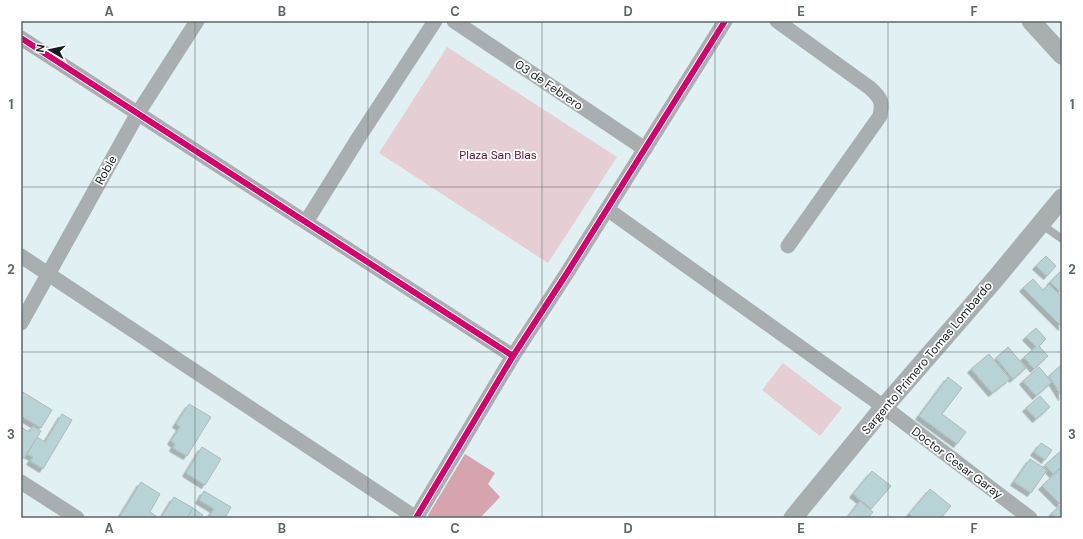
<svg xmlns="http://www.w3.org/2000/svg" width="1083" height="539" font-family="'DM Sans',sans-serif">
  <defs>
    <filter id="shadow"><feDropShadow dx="-3.5" dy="3.5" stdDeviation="0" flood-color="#0004"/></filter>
  </defs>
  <rect width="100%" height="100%" fill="#e1f0f2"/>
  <g fill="#e5ced4">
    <path d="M447 47 617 157 548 263 379 153Z"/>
    <path d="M783 363 842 408 820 436 762 390Z"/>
  </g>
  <path fill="#d5a4ae" d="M465 454 495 473 488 484 500 497 480 518H430L428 515Z"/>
  <g fill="#b8d3d6" stroke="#aebabc" filter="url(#shadow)">
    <path d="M1046 256 1056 266 1047 276 1036 266Z"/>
    <path d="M1062 270V294L1050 282Z"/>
    <path d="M1033 279 1043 290 1049 284 1062 297V327L1023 288Z"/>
    <path d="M1036 328 1046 339 1039 346 1048 356 1034 369 1024 357 1036 347 1026 337Z"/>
    <path d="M1008 347 1026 368 1013 379 996 358Z"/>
    <path d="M989 354 1010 379 992 393 971 369Z"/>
    <path d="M1062 364V397L1049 376Z"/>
    <path d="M1039 367 1052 382 1036 396 1023 381Z"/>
    <path d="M948 377 962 388 942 414 966 432 957 444 919 416Z"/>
    <path d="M21 391 52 410 41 428 21 416Z"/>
    <path d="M1040 396 1050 407 1036 419 1026 408Z"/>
    <path d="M189 404 211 417 187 456 173 448 175 444 171 441 180 427 176 424Z"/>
    <path d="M62 414 72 420 43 469 30 461 33 457 27 454 37 437 45 442Z"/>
    <path d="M33 426 41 431 24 458 21 456V427L29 432Z"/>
    <path d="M1041 443 1052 450 1045 460 1034 452Z"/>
    <path d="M202 447 221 459 205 485 186 473Z"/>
    <path d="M1062 450V466L1053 474 1045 465Z"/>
    <path d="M1030 459 1047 470 1031 493 1014 482Z"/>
    <path d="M1060 469 1062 472V502L1060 504 1042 486Z"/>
    <path d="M872 471 891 486 871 509 853 494Z"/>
    <path d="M141 482 160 494 150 512 156 516 155 518H119Z"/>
    <path d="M930 489 951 506 941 518H913L909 514Z"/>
    <path d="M204 491 231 507 225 518H208L214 509 199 500Z"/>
    <path d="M174 497 193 508 187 518H161Z"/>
    <path d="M860 501 873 512 868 518H847Z"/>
    <path d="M1062 504V518H1057L1051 514Z"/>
    <path d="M193 508 203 515 201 518H187Z"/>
  </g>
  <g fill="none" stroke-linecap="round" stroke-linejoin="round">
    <path stroke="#a9afb1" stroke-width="8" d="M1041 224 1062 239"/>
    <g stroke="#a9afb1" stroke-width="15">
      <path d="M454 21 645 149"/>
      <path d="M777 21 870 88C881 98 883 102 880 116L788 246"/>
      <path d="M21 38 513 356"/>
      <path d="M607 209 884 407 1030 518"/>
      <path d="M306 222 359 137 435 21"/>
      <path d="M21 256 416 518"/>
      <path d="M21 323 138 113 197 21"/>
      <path d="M21 482 77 518"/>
      <path d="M416 518 513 356 567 273 725 21"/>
    </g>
    <g stroke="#a9afb1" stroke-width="19">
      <path d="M1031 21 1062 55"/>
      <path d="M793 518 884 407 996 278 1062 198"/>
    </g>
    <g stroke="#fff" stroke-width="8">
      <g id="cycleway">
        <path d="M21 38 513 356"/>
        <path d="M416 518 513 356 567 273 725 21"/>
      </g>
    </g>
    <use href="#cycleway" stroke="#d6006c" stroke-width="6"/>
  </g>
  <path fill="none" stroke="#5b6768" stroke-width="1" stroke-opacity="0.55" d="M195 21V518M368 21V518M542 21V518M715 21V518M888 21V518M21 187H1062M21 352H1062"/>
  <g text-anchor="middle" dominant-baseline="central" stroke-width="3.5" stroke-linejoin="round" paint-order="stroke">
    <g font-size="12" fill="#131d1e" stroke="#fff">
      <text transform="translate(549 85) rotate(34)">03 de Febrero</text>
      <text transform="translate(106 170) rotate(-61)">Roble</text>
      <text transform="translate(927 358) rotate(-50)">Sargento Primero Tomas Lombardo</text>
      <text transform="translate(957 463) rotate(37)">Doctor Cesar Garay</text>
    </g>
    <g font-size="12" fill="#690c2c" stroke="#fff">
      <text x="498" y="155">Plaza San Blas</text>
    </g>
  </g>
  <rect width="1083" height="539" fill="none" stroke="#ffffff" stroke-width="44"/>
  <g transform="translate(50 50) rotate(279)" stroke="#ffffff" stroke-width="3" paint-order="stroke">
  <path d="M0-3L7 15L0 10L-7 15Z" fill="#131d1e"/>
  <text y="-6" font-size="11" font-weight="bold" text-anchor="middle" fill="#131d1e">N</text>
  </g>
  <rect x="22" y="22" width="1039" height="495" fill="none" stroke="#5b6768" stroke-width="1.5"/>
  <g font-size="13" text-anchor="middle" font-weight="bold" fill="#5b6768">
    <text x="109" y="16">A</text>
    <text x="282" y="16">B</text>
    <text x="455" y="16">C</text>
    <text x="628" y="16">D</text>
    <text x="801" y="16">E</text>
    <text x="974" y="16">F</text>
    <text x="11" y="109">1</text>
    <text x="1072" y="109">1</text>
    <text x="11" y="274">2</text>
    <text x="1072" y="274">2</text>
    <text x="11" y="439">3</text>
    <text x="1072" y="439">3</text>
    <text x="109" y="533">A</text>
    <text x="282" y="533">B</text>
    <text x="455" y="533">C</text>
    <text x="628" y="533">D</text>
    <text x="801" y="533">E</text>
    <text x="974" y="533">F</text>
  </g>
</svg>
